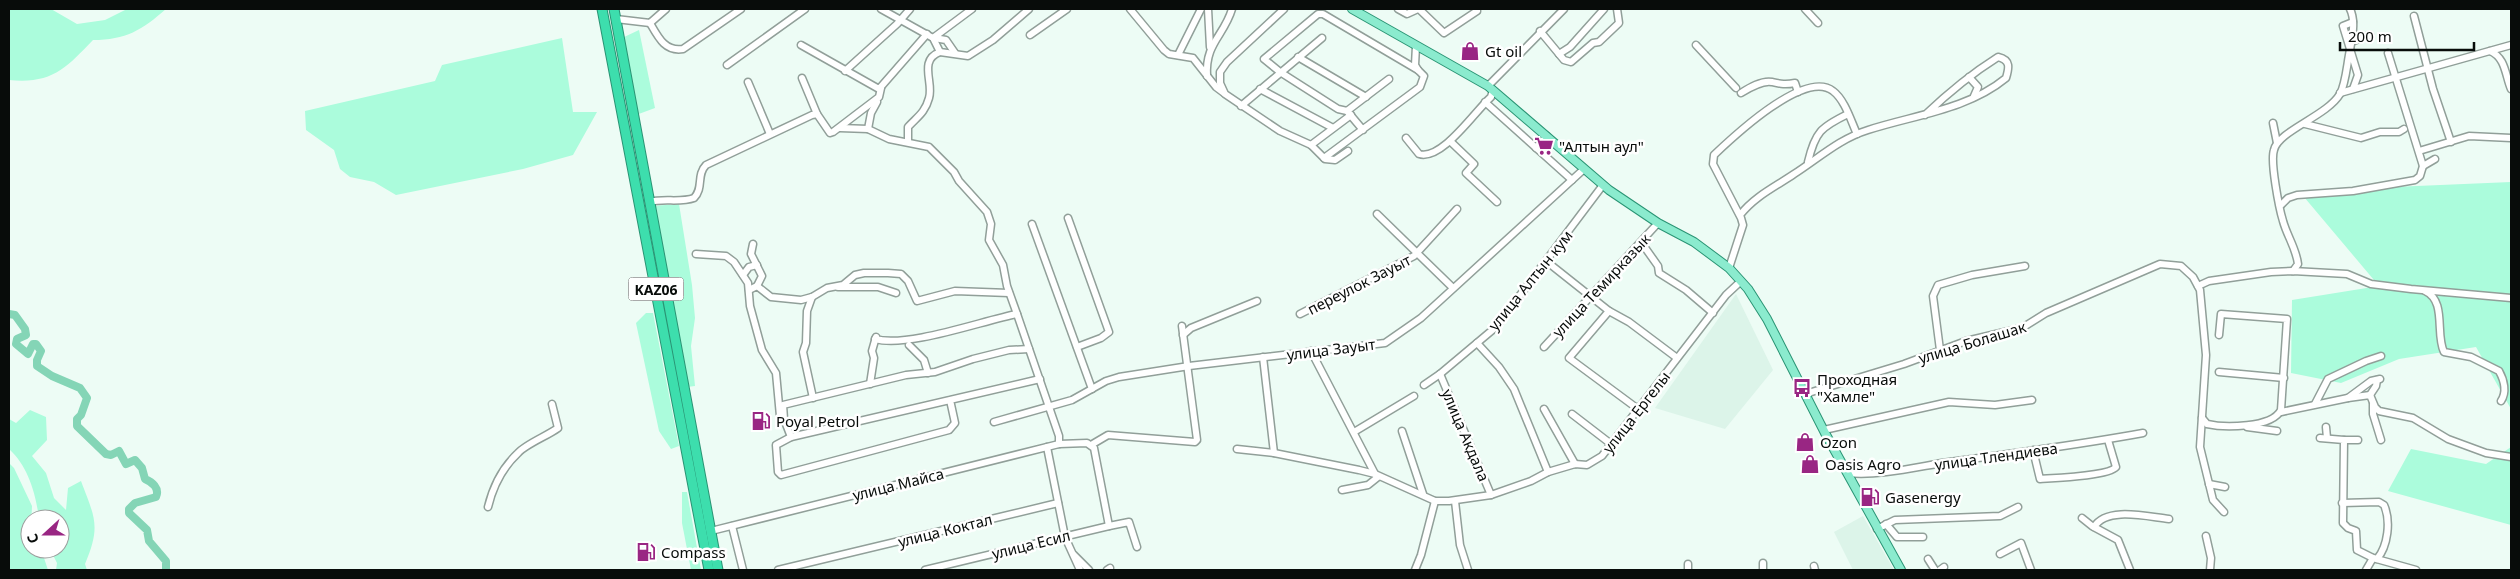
<svg xmlns="http://www.w3.org/2000/svg" width="2520" height="579" font-family="'Noto Sans',sans-serif">
  <rect width="100%" height="100%" fill="#edfcf5"/>
  <g fill="#dcf4e9">
    <path d="M1736 294 1773 370 1725 429 1655 408Z"/>
    <path d="M1863 516 1894 570H1853L1834 532Z"/>
  </g>
  <g fill="#abfcdc">
    <path d="M9 9H51L77 24 105 20 127 9H166C142 30 126 40 93 40 65 69 52 84 9 80Z"/>
    <path d="M639 30 655 108 636 115 622 38Z"/>
    <path d="M562 38 573 112H597L573 155 523 169 396 195 374 182 350 177 340 169 334 150 306 130 305 111 435 81 442 65Z"/>
    <path d="M2511 182V409L2476 347 2399 359 2341 383 2291 373 2292 300 2379 286 2299 191Z"/>
    <path d="M679 204 692 285 695 318 691 346 695 386 687 387 652 206Z"/>
    <path d="M646 313H653L679 446 671 449 659 431 636 323Z"/>
    <path d="M30 410 46 417 47 440 32 456 46 473 54 498 66 510 68 488 81 481C95 518 101 526 85 564L87 570H56L57 563 50 549H60V519H39C36 494 28 466 9 449V419L16 423Z"/>
    <path d="M2511 447V525L2388 491 2411 449 2486 464Z"/>
    <path d="M9 463 14 468 32 506 30 549H41L48 570H9Z"/>
    <path d="M682 492H687L701 570H691L682 523Z"/>
  </g>
  <g fill="none" stroke-linecap="round" stroke-linejoin="round">
    <path stroke="#84d5b6" stroke-width="8" d="M9 314 15 315 25 329 26 335 17 339 16 344 28 354 33 344H36L41 351 37 360V366L52 376 80 388 87 398 81 415 77 419V426L106 454 111 455 119 451 126 464 135 460 142 468 145 479C152 482 160 488 156 497L135 503 129 509V513L147 530 149 541 166 561V570"/>
    <g stroke="#919f99" stroke-width="9">
      <g id="minor">
        <path d="M881 9 933 38 940 52 968 56 993 40 1029 9"/>
        <path d="M1130 9 1164 50 1169 54 1193 58 1216 87 1224 93"/>
        <path d="M1208 9 1210 47"/>
        <path d="M1284 9 1227 62 1220 72V83L1225 94 1280 131 1311 145 1325 159 1335 160 1348 151"/>
        <path d="M1398 9 1407 14 1418 9"/>
        <path d="M1419 9 1444 33 1477 11"/>
        <path d="M1805 9 1818 23"/>
        <path d="M2414 16 2433 89 2451 142"/>
        <path d="M616 19 650 23 666 9"/>
        <path d="M650 23C658 37 665 52 683 49L741 9"/>
        <path d="M1540 31 1564 60 1571 62 1593 43 1599 42 1619 23 1617 9"/>
        <path d="M1030 35 1067 9"/>
        <path d="M933 38 972 9"/>
        <path d="M934 38 946 40 955 53"/>
        <path d="M2351 42 2370 35"/>
        <path d="M801 45 879 89 927 34"/>
        <path d="M1696 45 1736 88"/>
        <path d="M1416 46 1415 65 1418 70"/>
        <path d="M2490 51C2506 58 2505 75 2511 89"/>
        <path d="M1559 54 1570 47 1604 9"/>
        <path d="M1178 55 1201 9"/>
        <path d="M1298 57 1366 97"/>
        <path d="M727 65 805 9"/>
        <path d="M845 71 897 24 910 9"/>
        <path d="M1207 76C1205 43 1224 36 1232 9"/>
        <path d="M1969 77 1978 87 1974 96"/>
        <path d="M802 78 817 114"/>
        <path d="M748 82 770 134"/>
        <path d="M1488 86 1564 9"/>
        <path d="M1260 89 1333 128"/>
        <path d="M2353 89 2358 75 2343 26 2353 22"/>
        <path d="M1741 93C1749 88 1762 80 1772 82 1781 84 1785 85 1795 83L1798 92"/>
        <path d="M2340 93 2511 45"/>
        <path d="M877 102 871 113 868 129 889 139 929 147 954 172 959 181 987 212 991 224 989 240 1003 265 1007 286 1017 314"/>
        <path d="M1485 102 1572 180"/>
        <path d="M1241 106 1322 38"/>
        <path d="M1347 111 1389 79"/>
        <path d="M2273 123 2277 143"/>
        <path d="M2305 124 2361 138 2380 132H2399L2404 129"/>
        <path d="M840 128 868 129"/>
        <path d="M1406 138 1419 154C1442 161 1475 111 1491 97L1493 90"/>
        <path d="M1450 141 1474 164 1466 173 1497 202"/>
        <path d="M908 142V127C917 117 925 113 929 98 934 83 918 60 940 52"/>
        <path d="M1311 145 1351 115"/>
        <path d="M1536 148 1547 136"/>
        <path d="M2419 151 2469 136 2511 138"/>
        <path d="M1324 158 1420 87 1424 76 1418 70 1323 14H1318L1264 59 1280 72 1338 109 1347 111 1363 130"/>
        <path d="M1808 162C1815 132 1821 127 1848 114"/>
        <path d="M2423 166 2435 159"/>
        <path d="M649 202C664 198 680 203 694 198 704 188 696 175 706 165L812 115 817 114 830 133 833 132 879 97 881 88"/>
        <path d="M2281 205 2288 198 2297 195 2353 191 2415 180 2420 176 2423 166 2388 53"/>
        <path d="M1377 214 1453 288"/>
        <path d="M1740 215C1755 196 1775 187 1794 174 1819 158 1839 139 1868 130 1914 115 1967 110 2006 78 2009 68 2011 60 1998 57 1971 74 1948 93 1925 115"/>
        <path d="M1068 218 1109 332 1101 338 1077 347"/>
        <path d="M1032 224 1092 389"/>
        <path d="M1641 242 1658 266 1659 273 1686 290 1713 313"/>
        <path d="M753 244 751 254 762 276 757 286"/>
        <path d="M696 254 726 256 734 262 748 283 750 306 762 350 776 373 780 416"/>
        <path d="M1546 261 1609 311 1629 322 1677 358"/>
        <path d="M1729 268 1743 225 1741 218 1713 164 1714 155C1734 136 1805 69 1833 91 1845 100 1851 121 1857 134"/>
        <path d="M2293 271 2298 264C2296 248 2287 236 2283 221 2279 208 2270 161 2274 150 2278 131 2327 116 2340 94 2346 83 2347 63 2350 50 2352 37 2356 21 2350 9"/>
        <path d="M743 275 749 267 757 265"/>
        <path d="M2198 286 2209 281 2271 272 2293 271 2347 274 2371 284 2411 289 2511 298"/>
        <path d="M838 287H878L896 293"/>
        <path d="M749 290 757 286 771 297 801 300 812 297 827 288 843 285 855 275 864 273H888L901 274 908 281 917 301 955 291 1009 293"/>
        <path d="M2425 291C2447 301 2435 334 2444 352L2471 357 2499 371C2504 380 2507 392 2501 401"/>
        <path d="M812 297 807 311 806 343 803 352 813 398"/>
        <path d="M1609 311 1569 358 1638 409"/>
        <path d="M1300 314 1414 256 1457 209"/>
        <path d="M1183 335 1191 328 1257 301"/>
        <path d="M875 339C908 348 981 321 1017 314L1059 436V444"/>
        <path d="M1477 343 1499 367 1514 389 1548 472"/>
        <path d="M909 345 924 360 928 373"/>
        <path d="M1544 347 1658 223"/>
        <path d="M1940 350 1933 296 1938 285 1972 275 2025 266"/>
        <path d="M1311 351 1375 474"/>
        <path d="M1263 357 1274 453"/>
        <path d="M2219 372 2284 378"/>
        <path d="M1440 374 1491 495"/>
        <path d="M870 384 874 358 872 351 876 337"/>
        <path d="M1424 385 1440 374 1496 327 1603 185"/>
        <path d="M1805 394 1904 364 1966 341 2022 328 2046 313 2160 264 2181 266 2193 277 2200 290 2206 355 2200 447 2213 500 2224 512"/>
        <path d="M2370 395 2376 386 2377 380"/>
        <path d="M2348 398 2370 395 2375 407 2379 411 2413 418 2448 439 2486 453 2511 457"/>
        <path d="M950 400 955 423 949 430 781 475 778 472 776 445 791 437 1040 379"/>
        <path d="M2315 404 2328 379 2366 361 2381 356"/>
        <path d="M2373 404V414L2381 440"/>
        <path d="M1544 409 1575 464"/>
        <path d="M2281 412 2348 398 2371 381 2380 379"/>
        <path d="M1572 414 1611 444"/>
        <path d="M2202 418 2207 424C2224 428 2272 428 2281 410L2287 319 2221 314 2219 335"/>
        <path d="M994 422 1072 400 1106 381 1119 377 1189 366 1385 343 1421 318 1584 169"/>
        <path d="M2247 427 2277 431"/>
        <path d="M2326 427 2327 438"/>
        <path d="M1824 430 1949 402 1995 405 2032 400"/>
        <path d="M1402 431 1423 494"/>
        <path d="M1354 432 1414 396"/>
        <path d="M791 437 784 419 783 405 906 375 935 372 973 359 1009 350 1029 349"/>
        <path d="M2320 438 2344 440 2343 523 2348 528 2356 531 2357 550 2373 558 2416 570"/>
        <path d="M2344 440H2358"/>
        <path d="M1091 445 1108 435 1195 442 1197 440 1182 326"/>
        <path d="M1047 447 1065 537 1080 570"/>
        <path d="M1237 449 1274 453 1359 470 1375 474 1435 501H1449L1491 495 1531 481 1548 472 1575 464 1587 465 1602 456 1726 295 1741 281"/>
        <path d="M2033 450 2040 479C2054 478 2109 476 2116 467L2108 440"/>
        <path d="M1847 473C1878 476 1912 468 1942 463 2010 454 2077 445 2143 433"/>
        <path d="M2209 484 2225 487"/>
        <path d="M1342 490 1368 485 1378 477"/>
        <path d="M1455 501 1460 545 1468 570"/>
        <path d="M2342 503 2379 502 2384 505C2391 521 2388 546 2377 559"/>
        <path d="M488 507C493 486 502 468 518 453 526 444 547 436 558 428L552 404"/>
        <path d="M2082 518 2092 526 2118 540 2130 570"/>
        <path d="M1886 524 1897 537H1923"/>
        <path d="M732 526 743 570"/>
        <path d="M2094 527C2107 506 2148 517 2169 519"/>
        <path d="M1877 529 1895 520 2000 516 2018 507"/>
        <path d="M711 531 1059 444 1087 443 1094 448 1109 526 1129 522 1137 547"/>
        <path d="M2206 536 2211 558 2210 570"/>
        <path d="M2000 554 2021 543 2031 570"/>
        <path d="M1074 555 1089 570"/>
        <path d="M1928 559 1935 570"/>
        <path d="M1688 564V570"/>
        <path d="M1814 566 1815 570"/>
        <path d="M778 570 1058 503"/>
        <path d="M925 570 1109 526"/>
        <path d="M1107 570 1110 568"/>
        <path d="M1415 570 1421 555 1435 501"/>
        <path d="M1763 570V563"/>
        <path d="M1940 570 1944 567"/>
        <path d="M2366 570 2373 558"/>
      </g>
    </g>
    <g stroke="#2a9474" stroke-width="10">
      <path id="major" d="M1352 9 1488 86 1609 190 1658 223 1694 242 1729 268 1748 289 1767 319 1825 433 1901 570"/>
    </g>
    <g stroke="#2a9474" stroke-width="11">
      <g id="highway">
        <path d="M602 9 709 570"/>
        <path d="M614 9 718 570"/>
      </g>
    </g>
    <use href="#minor" stroke="#fff" stroke-width="6"/>
    <use href="#major" stroke="#8bebce" stroke-width="8"/>
    <use href="#highway" stroke="#3ddead" stroke-width="9"/>
  </g>
  <defs>
    <g id="shop-bare" transform="scale(1.5)"><path d="M-5-2.5h2.3a2.7 3.5 0 0 1 5.4 0H5L5.5 6h-11ZM-1.5-2.5h3a1.5 2.3 0 0 0-3 0Z" fill="#992683" stroke="#fff" stroke-width="2.5" paint-order="stroke"/></g>
    <g id="supermarket-bare" transform="scale(1.5)"><path d="M-6-5.5h2.5l.6 2H6L4.5 2H-2.5L-4.4-4H-6ZM-1.5 3.2a1.3 1.3 0 1 0 .1 0ZM3 3.2a1.3 1.3 0 1 0 .1 0Z" fill="#992683" stroke="#fff" stroke-width="2.5" paint-order="stroke"/></g>
    <g id="bus-bare" transform="scale(1.5)"><path d="M-5-6H5V4H4V6H2V4H-2V6H-4V4H-5ZM-3.5-4V0h7V-4ZM-3.5 1.2v1.5H-2V1.2ZM2 1.2v1.5H3.5V1.2Z" fill="#992683" stroke="#fff" stroke-width="2.5" paint-order="stroke"/></g>
    <g id="fuel-bare" transform="scale(1.5)"><path d="M-5.5-6h7V0h2V4h1.3V-2.5L3-4.5l.8-.8L6-3V5H2.5V1h-1V6h-7ZM-4.2-4.7v3.2H.2V-4.7Z" fill="#992683" stroke="#fff" stroke-width="2.5" paint-order="stroke"/></g>
  </defs>
  <g fill-rule="evenodd">
    <use href="#shop-bare" x="1470" y="51"/>
    <use href="#supermarket-bare" x="1544" y="146"/>
    <use href="#bus-bare" x="1802" y="388"/>
    <use href="#fuel-bare" x="761" y="421"/>
    <use href="#shop-bare" x="1805" y="442"/>
    <use href="#shop-bare" x="1810" y="464"/>
    <use href="#fuel-bare" x="1870" y="497"/>
    <use href="#fuel-bare" x="646" y="552"/>
  </g>
  <g text-anchor="middle" dominant-baseline="central" stroke-width="5" stroke-linejoin="round" paint-order="stroke">
    <rect fill="#fff" stroke="#525554" stroke-width="1" x="628.5" y="277.5" width="55" height="23" rx="4"/>
    <g font-size="14" font-weight="bold" fill="#080c0a">
      <text x="656" y="289">KАZ06</text>
    </g>
    <g font-size="15" fill="#080c0a" stroke="#fff" text-anchor="start">
      <text x="1485" y="51">Gt oil</text>
      <text x="1559" y="146">"Алтын аул"</text>
      <text x="1817" y="379">Проходная<tspan x="1817" dy="17">"Хамле"</tspan></text>
      <text x="776" y="421">Poyal Petrol</text>
      <text x="1820" y="442">Ozon</text>
      <text x="1825" y="464">Oasis Agro</text>
      <text x="1885" y="497">Gasenergy</text>
      <text x="661" y="552">Compass</text>
    </g>
    <g font-size="15" fill="#080c0a" stroke="#fff">
      <text transform="translate(1530 280) rotate(-51)">улица Алтын кум</text>
      <text transform="translate(1359 284) rotate(-27)">переулок Зауыт</text>
      <text transform="translate(1601 285) rotate(-47)">улица Темирказык</text>
      <text transform="translate(1972 342) rotate(-17)">улица Болашак</text>
      <text transform="translate(1331 349) rotate(-7)">улица Зауыт</text>
      <text transform="translate(1636 412) rotate(-52)">улица Ергелы</text>
      <text transform="translate(1466 435) rotate(67)">улица Акдала</text>
      <text transform="translate(1996 456) rotate(-8)">улица Тлендиева</text>
      <text transform="translate(898 484) rotate(-14)">улица Майса</text>
      <text transform="translate(945 530) rotate(-14)">улица Коктал</text>
      <text transform="translate(1031 544) rotate(-14)">улица Есил</text>
    </g>
  </g>
  <rect width="2520" height="579" fill="none" stroke="#080c0a" stroke-width="20"/>
  <g transform="translate(45 534) rotate(249)"><circle r="24" fill="#ffffff" stroke="#9c9e9d"/>
  <path d="M0-4L9 19L0 12L-9 19Z" fill="#992683"/>
  <text y="-8" font-size="14" font-weight="bold" text-anchor="middle" fill="#080c0a">С</text>
  </g>
  <path d="M2340 42v8h134v-8" fill="none" stroke="#080c0a" stroke-width="2.5"/>
  <text x="2348" y="42" font-size="15" fill="#080c0a" stroke="#ffffff" stroke-width="4" paint-order="stroke">200 m</text>
</svg>
